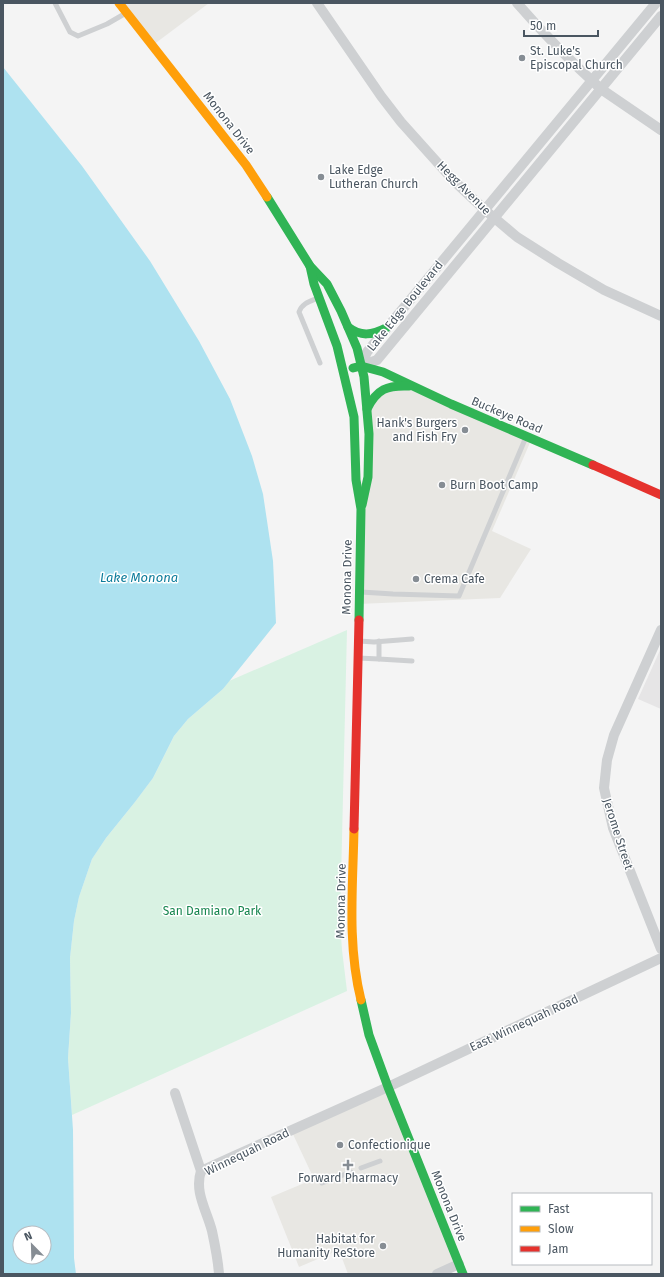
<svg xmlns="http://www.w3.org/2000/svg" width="664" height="1277" font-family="'Fira Sans',sans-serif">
  <rect width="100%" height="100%" fill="#f4f4f4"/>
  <g fill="#e8e7e3">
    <path d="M119 3H209L153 45Z"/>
    <path d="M397 379 532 438 492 531 531 549 500 598 358 604 369 406Z"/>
    <path d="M388 1087 459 1264 437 1274H348L339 1250 299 1267 271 1197 314 1179 291 1130Z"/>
  </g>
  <path fill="#e6e5e6" d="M661 648V709L638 699Z"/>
  <path fill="#d9f2e3" d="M347 630 340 922 342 950 347 991 72 1115 68 1058 71 1013 70 958 74 921 79 897 92 859 106 838 135 802 153 778 174 736 188 719 223 689 229 681Z"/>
  <path fill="#aee2f0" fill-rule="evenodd" d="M3 67 82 166 150 261 199 341 230 399 252 456 263 494 273 561 276 623 223 689 188 719 174 736 153 778 135 802 106 838 92 859 79 897 74 921 70 958 71 1013 68 1058 73 1130 74 1258 76 1274H3ZM20 1233H44V1257H20Z"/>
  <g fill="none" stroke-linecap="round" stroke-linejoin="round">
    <g stroke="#ced0d2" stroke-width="5">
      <path d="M55 3 70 32 78 36 107 24 126 13"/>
      <path d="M318 298C311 301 302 303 299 312L320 363"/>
      <path d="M361 592 393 594 459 596 526 437"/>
      <path d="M359 641 374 642 412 639"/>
      <path d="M379 641V659L412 661"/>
      <path d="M358 658 379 659"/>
      <path d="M361 1168 380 1161"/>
      <path d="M322 1183 351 1172"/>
    </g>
    <g stroke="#ced0d2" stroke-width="10">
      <path d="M317 3 381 96 401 122 453 180 485 210 517 237 558 263 604 290 661 316"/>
      <path d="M517 3C543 33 571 62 601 89L661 130"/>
      <path d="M361 366 367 352 656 3"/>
      <path d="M361 366 377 360 661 16"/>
      <path d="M661 630 614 735 607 760 604 788 613 828 661 949"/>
      <path d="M175 1093 201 1171"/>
      <path d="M219 1274C218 1260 215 1245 212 1231 207 1211 194 1192 201 1171L234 1156 388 1087 661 958"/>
      <path d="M437 1274 459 1264"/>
    </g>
    <g stroke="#30b455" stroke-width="9">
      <path d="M267 197 310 266 327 284 341 311 357 348 364 377 369 434 368 477 362 505"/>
      <path d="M310 266 314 284 337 346 354 417 356 480 361 509 359 620"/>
      <path d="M348 327C361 337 372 335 386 328"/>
      <path d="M353 368 361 366 383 372 451 404 593 465"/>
      <path d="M367 409C377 389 387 385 409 386"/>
      <path d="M361 1000 369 1035 388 1087 463 1274"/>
    </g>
    <g stroke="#ff9f0a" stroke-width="9">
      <path d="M119 3 246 165 267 197"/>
      <path d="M354 829C353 886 347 944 361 1000"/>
    </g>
    <g stroke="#e5322d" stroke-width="9">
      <path d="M593 465 661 495"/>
      <path d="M354 829 359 620"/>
    </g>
  </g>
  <g fill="#868d94" stroke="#fff" stroke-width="1.5">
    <circle cx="522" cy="58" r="4"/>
    <circle cx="321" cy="177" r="4"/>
    <circle cx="465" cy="430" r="4"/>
    <circle cx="442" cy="485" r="4"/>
    <circle cx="416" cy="579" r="4"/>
    <circle cx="340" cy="1145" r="4"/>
    <path d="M346 1159h4v4h4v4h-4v4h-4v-4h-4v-4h4z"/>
    <circle cx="383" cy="1246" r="4"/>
  </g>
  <g text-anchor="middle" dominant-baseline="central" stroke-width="3" stroke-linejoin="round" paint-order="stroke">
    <g font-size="12" fill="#4a5661" stroke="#fff" text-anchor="start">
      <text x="530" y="51">St. Luke's<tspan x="530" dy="14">Episcopal Church</tspan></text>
      <text x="329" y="170">Lake Edge<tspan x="329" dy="14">Lutheran Church</tspan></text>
      <text x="457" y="423" text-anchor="end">Hank's Burgers<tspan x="457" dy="14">and Fish Fry</tspan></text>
      <text x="450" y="485">Burn Boot Camp</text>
      <text x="424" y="579">Crema Cafe</text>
      <text x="348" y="1145">Confectionique</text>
      <text x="348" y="1178" text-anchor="middle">Forward Pharmacy</text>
      <text x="375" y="1239" text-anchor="end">Habitat for<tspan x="375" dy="14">Humanity ReStore</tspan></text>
    </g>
    <g font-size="12" fill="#4a5661" stroke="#fff">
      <text transform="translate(229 123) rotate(52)">Monona Drive</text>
      <text transform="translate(464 188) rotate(45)">Hegg Avenue</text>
      <text transform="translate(405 306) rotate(-51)">Lake Edge Boulevard</text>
      <text transform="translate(507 415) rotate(23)">Buckeye Road</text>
      <text transform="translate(347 577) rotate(-89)">Monona Drive</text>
      <text transform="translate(618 834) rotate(72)">Jerome Street</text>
      <text transform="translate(341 901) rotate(-89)">Monona Drive</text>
      <text transform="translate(524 1023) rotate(-25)">East Winnequah Road</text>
      <text transform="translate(247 1152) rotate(-26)">Winnequah Road</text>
      <text transform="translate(449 1206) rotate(68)">Monona Drive</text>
    </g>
    <g font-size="12" fill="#17864f" stroke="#fff">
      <text x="212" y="911">San Damiano Park</text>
    </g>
    <g font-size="13" font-style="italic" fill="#0c7c9b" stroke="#fff">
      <text x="139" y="577">Lake Monona</text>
    </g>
  </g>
  <rect width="664" height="1277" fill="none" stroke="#4a5661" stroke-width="8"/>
  <rect x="512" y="1193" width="140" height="72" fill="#ffffff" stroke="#b7bbc0"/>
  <rect x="520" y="1206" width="20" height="6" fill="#30b455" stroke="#b7bbc0"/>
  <text x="548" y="1213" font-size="12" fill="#4a5661">Fast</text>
  <rect x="520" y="1226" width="20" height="6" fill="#ff9f0a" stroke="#b7bbc0"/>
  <text x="548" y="1233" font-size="12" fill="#4a5661">Slow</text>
  <rect x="520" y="1246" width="20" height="6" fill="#e5322d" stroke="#b7bbc0"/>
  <text x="548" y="1253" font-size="12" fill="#4a5661">Jam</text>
  <g transform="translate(32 1245) rotate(337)"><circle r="19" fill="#ffffff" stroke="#b7bbc0"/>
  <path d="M0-3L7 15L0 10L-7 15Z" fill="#868d94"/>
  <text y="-6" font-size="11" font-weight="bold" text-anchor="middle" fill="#4a5661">N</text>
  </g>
  <path d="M524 30v6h74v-6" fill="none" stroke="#4a5661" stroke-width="2"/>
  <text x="530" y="30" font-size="12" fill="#4a5661" stroke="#ffffff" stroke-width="3" paint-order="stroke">50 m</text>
</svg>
